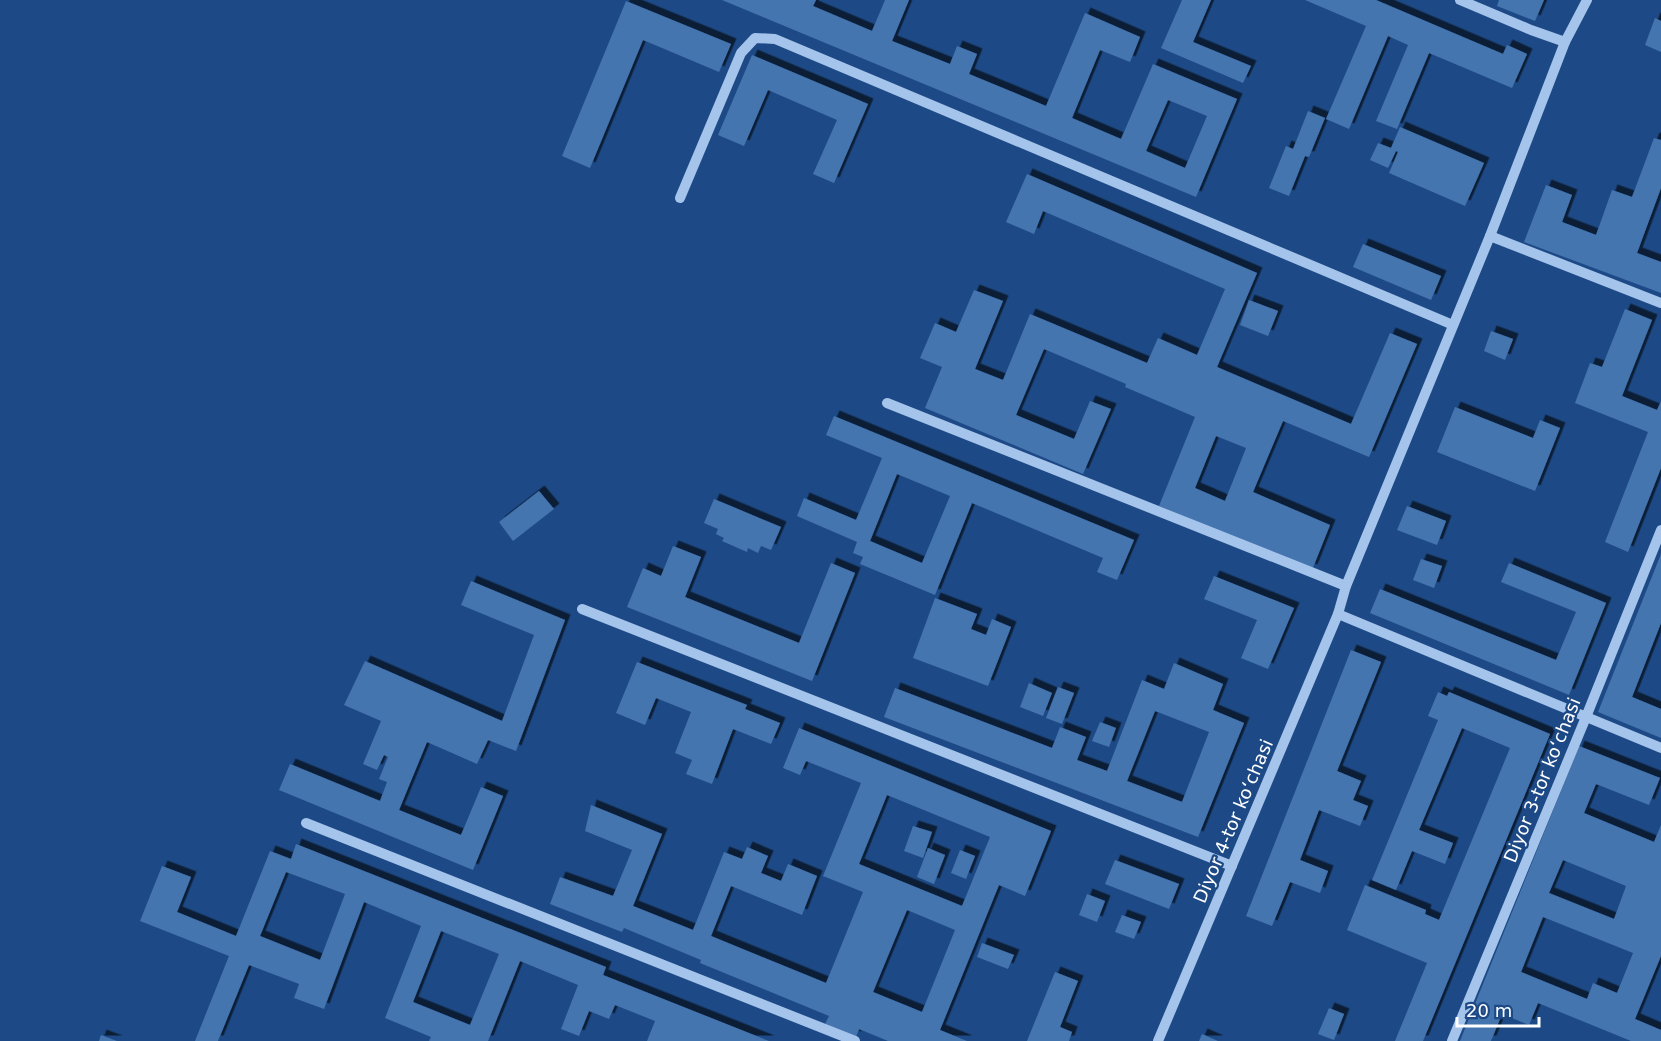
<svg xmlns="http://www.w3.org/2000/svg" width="1661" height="1041" font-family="'DejaVu Sans',sans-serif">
  <defs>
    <filter id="shadow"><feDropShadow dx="5.5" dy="-5.5" stdDeviation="0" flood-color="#0009"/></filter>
  </defs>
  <rect width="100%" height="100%" fill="#1d4a86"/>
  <g fill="#4574af" fill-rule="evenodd" filter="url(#shadow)">
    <path d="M722 0H816L813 6 872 31 885 0H909L892 41 950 64 957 46 977 54 969 74 1046 106 1085 13 1140 37 1130 62 1100 50 1072 118 1121 139 1153 64 1237 99 1196 197ZM1168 100 1207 116 1185 168 1146 151Z"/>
    <path d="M1182 0H1211L1193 42 1251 66 1243 83 1161 48Z"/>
    <path d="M1305 0H1376L1503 54 1507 45 1527 54 1512 88 1429 53 1397 129 1376 121 1408 45 1388 36 1349 129 1326 119 1366 26Z"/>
    <path d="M1499 0H1544L1535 21 1497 6Z"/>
    <path d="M626 1 731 44 719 72 643 40 590 168 562 156Z"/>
    <path d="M1655 18 1661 21V52L1645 45Z"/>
    <path d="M752 55 868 104 834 183 813 174 837 120 768 90 744 146 718 135Z"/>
    <path d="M1308 111 1325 118 1309 157 1305 156 1289 196 1269 188 1286 146 1293 149Z"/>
    <path d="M1400 127 1484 163 1465 206 1389 173 1398 152 1396 151 1388 168 1370 160 1378 143 1391 148Z"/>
    <path d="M1654 138 1661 140V188L1637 253 1661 262V293L1524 242 1546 185 1572 195 1562 222 1596 235 1612 190 1632 197Z"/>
    <path d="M1027 174 1257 273 1217 367 1351 424 1390 333 1417 344 1369 457 1283 421 1253 492 1330 525 1312 570 1159 506 1195 417 1125 387 1126 384 1044 349 1016 415 1074 439 1090 401 1111 409 1083 474 925 408 942 367 920 358 935 323 956 332 974 290 1003 301 975 369 1003 380 1030 314 1147 363 1158 338 1197 355 1225 289 1043 211 1034 234 1006 222ZM1216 436 1246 448 1225 501 1195 488Z"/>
    <path d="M1363 244 1441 276 1431 300 1353 267Z"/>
    <path d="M1249 300 1278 311 1268 336 1240 325Z"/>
    <path d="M1625 309 1652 320 1622 396 1657 410 1661 401V468L1628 552 1605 542 1648 432 1575 403 1590 363 1602 367Z"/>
    <path d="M1491 331 1513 339 1505 360 1484 351Z"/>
    <path d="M1455 407 1533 438 1540 420 1560 428 1535 491 1437 452Z"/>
    <path d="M834 416 1134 540 1117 580 1097 572 1103 558 972 503 935 595 860 564 863 557 853 553 857 542 797 516 804 498 856 520 882 458 826 435ZM897 474 950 496 922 563 870 541Z"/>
    <path d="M539 491 554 509 513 541 499 522Z"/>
    <path d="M714 499 781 527 771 550 761 546 758 553 748 548 747 552 722 541 724 538 716 534 718 529 704 523Z"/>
    <path d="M1407 506 1446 521 1437 545 1397 530Z"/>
    <path d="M673 546 701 557 685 597 799 643 831 563 855 573 812 681 627 607 643 568 661 576Z"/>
    <path d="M1661 554V623L1632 697 1661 709V738L1598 712Z"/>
    <path d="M1421 559 1442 566 1434 588 1413 580Z"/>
    <path d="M1509 563 1606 603 1569 695 1370 613 1380 589 1556 660 1576 612 1501 582Z"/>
    <path d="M1214 576 1294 608 1268 669 1241 658 1257 620 1204 599Z"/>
    <path d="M471 581 565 620 516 751 488 740 477 764 427 742 399 810 461 835 481 787 503 796 473 870 279 790 290 764 380 801 387 782 379 779 388 757 384 755 377 770 363 764 381 721 344 705 365 661 502 721 534 635 461 605Z"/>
    <path d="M935 598 977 614 971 629 986 635 992 619 1011 627 988 686 913 658Z"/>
    <path d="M1351 650 1381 662 1337 771 1361 781 1353 800 1368 806 1360 826 1319 810 1300 860 1328 871 1320 893 1290 882 1272 926 1246 916Z"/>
    <path d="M637 662 747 705 745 709 780 723 771 744 733 729 712 784 686 774 692 760 675 753 691 712 656 698 645 725 616 713Z"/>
    <path d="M1174 663 1223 684 1213 710 1244 723 1198 837 884 717 895 688 1052 748 1060 727 1086 737 1077 760 1107 771 1142 680 1164 689ZM1155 711 1209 732 1182 802 1127 781Z"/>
    <path d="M1029 683 1052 693 1043 716 1020 707Z"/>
    <path d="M1058 687 1074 693 1062 724 1046 718Z"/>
    <path d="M1438 692 1447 696 1449 692 1550 734 1423 1041H1395L1427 963 1347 930 1365 885 1426 910 1425 914 1439 920 1510 748 1462 728 1419 830 1453 843 1445 864 1412 851 1396 890 1372 880 1438 720 1428 716Z"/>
    <path d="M1100 722 1116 728 1109 747 1092 741Z"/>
    <path d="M799 728 1051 831 1025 896 999 885 940 1030 967 1041H888L859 1029 856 1037 825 1024 829 1016 700 963 701 960 624 928 622 932 550 904 560 877 613 896 632 850 585 831 591 805 662 834 633 906 693 930 724 852 742 859 747 847 768 856 761 873 781 881 788 864 817 876 802 915 731 886 711 936 826 983 863 892 823 876 861 783 806 761 800 775 783 768ZM887 795 990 837 962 906 859 864ZM907 910 955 930 922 1012 873 992Z"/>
    <path d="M1579 746 1660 778 1649 805 1596 784 1584 813 1654 842 1661 825V956L1635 1019 1661 1030V1041H1631L1538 1003 1529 1025 1502 1014 1491 1041H1460ZM1563 860 1626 886 1614 919 1549 893ZM1543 917 1633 953 1617 993 1593 983 1587 999 1521 972Z"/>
    <path d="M913 826 932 832 923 858 904 851Z"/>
    <path d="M296 844 606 967 603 975 769 1041H647L655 1021 615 1005 609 1019 589 1011 579 1036 561 1029 578 985 520 961 488 1041H429L431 1037 385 1018 421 926 364 902 324 1009 294 998 299 984 249 965 218 1041H195L229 956 140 921 162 866 191 877 177 912 236 936 270 851 291 859ZM286 872 345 894 320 960 260 936ZM441 931 499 954 470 1025 413 1002Z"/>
    <path d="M928 848 945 855 934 884 917 877Z"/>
    <path d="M960 850 975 856 966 879 951 873Z"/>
    <path d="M1115 860 1179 884 1169 909 1105 884Z"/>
    <path d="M1087 894 1105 901 1097 922 1079 915Z"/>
    <path d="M1122 915 1141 922 1134 939 1115 932Z"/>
    <path d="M982 943 1014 955 1008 969 977 957Z"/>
    <path d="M1055 972 1078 981 1060 1027 1072 1032 1069 1041H1027Z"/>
    <path d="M1329 1008 1344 1014 1334 1040 1318 1034Z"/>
    <path d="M1202 1034 1218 1041H1199Z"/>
    <path d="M101 1035 117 1041H99Z"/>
  </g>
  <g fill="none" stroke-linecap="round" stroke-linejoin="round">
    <g stroke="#a5c4eb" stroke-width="10">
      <path d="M1460 0 1531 30 1565 42 1587 0"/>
      <path d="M680 198 741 53 755 38 775 39 1453 325"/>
      <path d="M1490 236 1661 303"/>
      <path d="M887 403 1346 586"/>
      <path d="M582 609 1232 866"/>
      <path d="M1338 614 1661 748"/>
      <path d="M306 823 855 1041"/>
      <path d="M1158 1041 1338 614 1346 586 1490 236 1565 42"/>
      <path d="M1452 1041 1586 717 1661 530"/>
    </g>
  </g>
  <g text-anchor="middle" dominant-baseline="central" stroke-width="4.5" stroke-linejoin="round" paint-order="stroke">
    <g font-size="18" fill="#fff" stroke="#1d4a86">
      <text transform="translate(1542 780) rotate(-68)">Diyor 3-tor koʻchasi</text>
      <text transform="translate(1233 821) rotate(-67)">Diyor 4-tor koʻchasi</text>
    </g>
  </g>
  <path d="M1457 1017v9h82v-9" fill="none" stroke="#ffffff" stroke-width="3"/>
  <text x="1466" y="1017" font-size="18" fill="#ffffff" stroke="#1d4a86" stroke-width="4.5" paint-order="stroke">20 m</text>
</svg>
